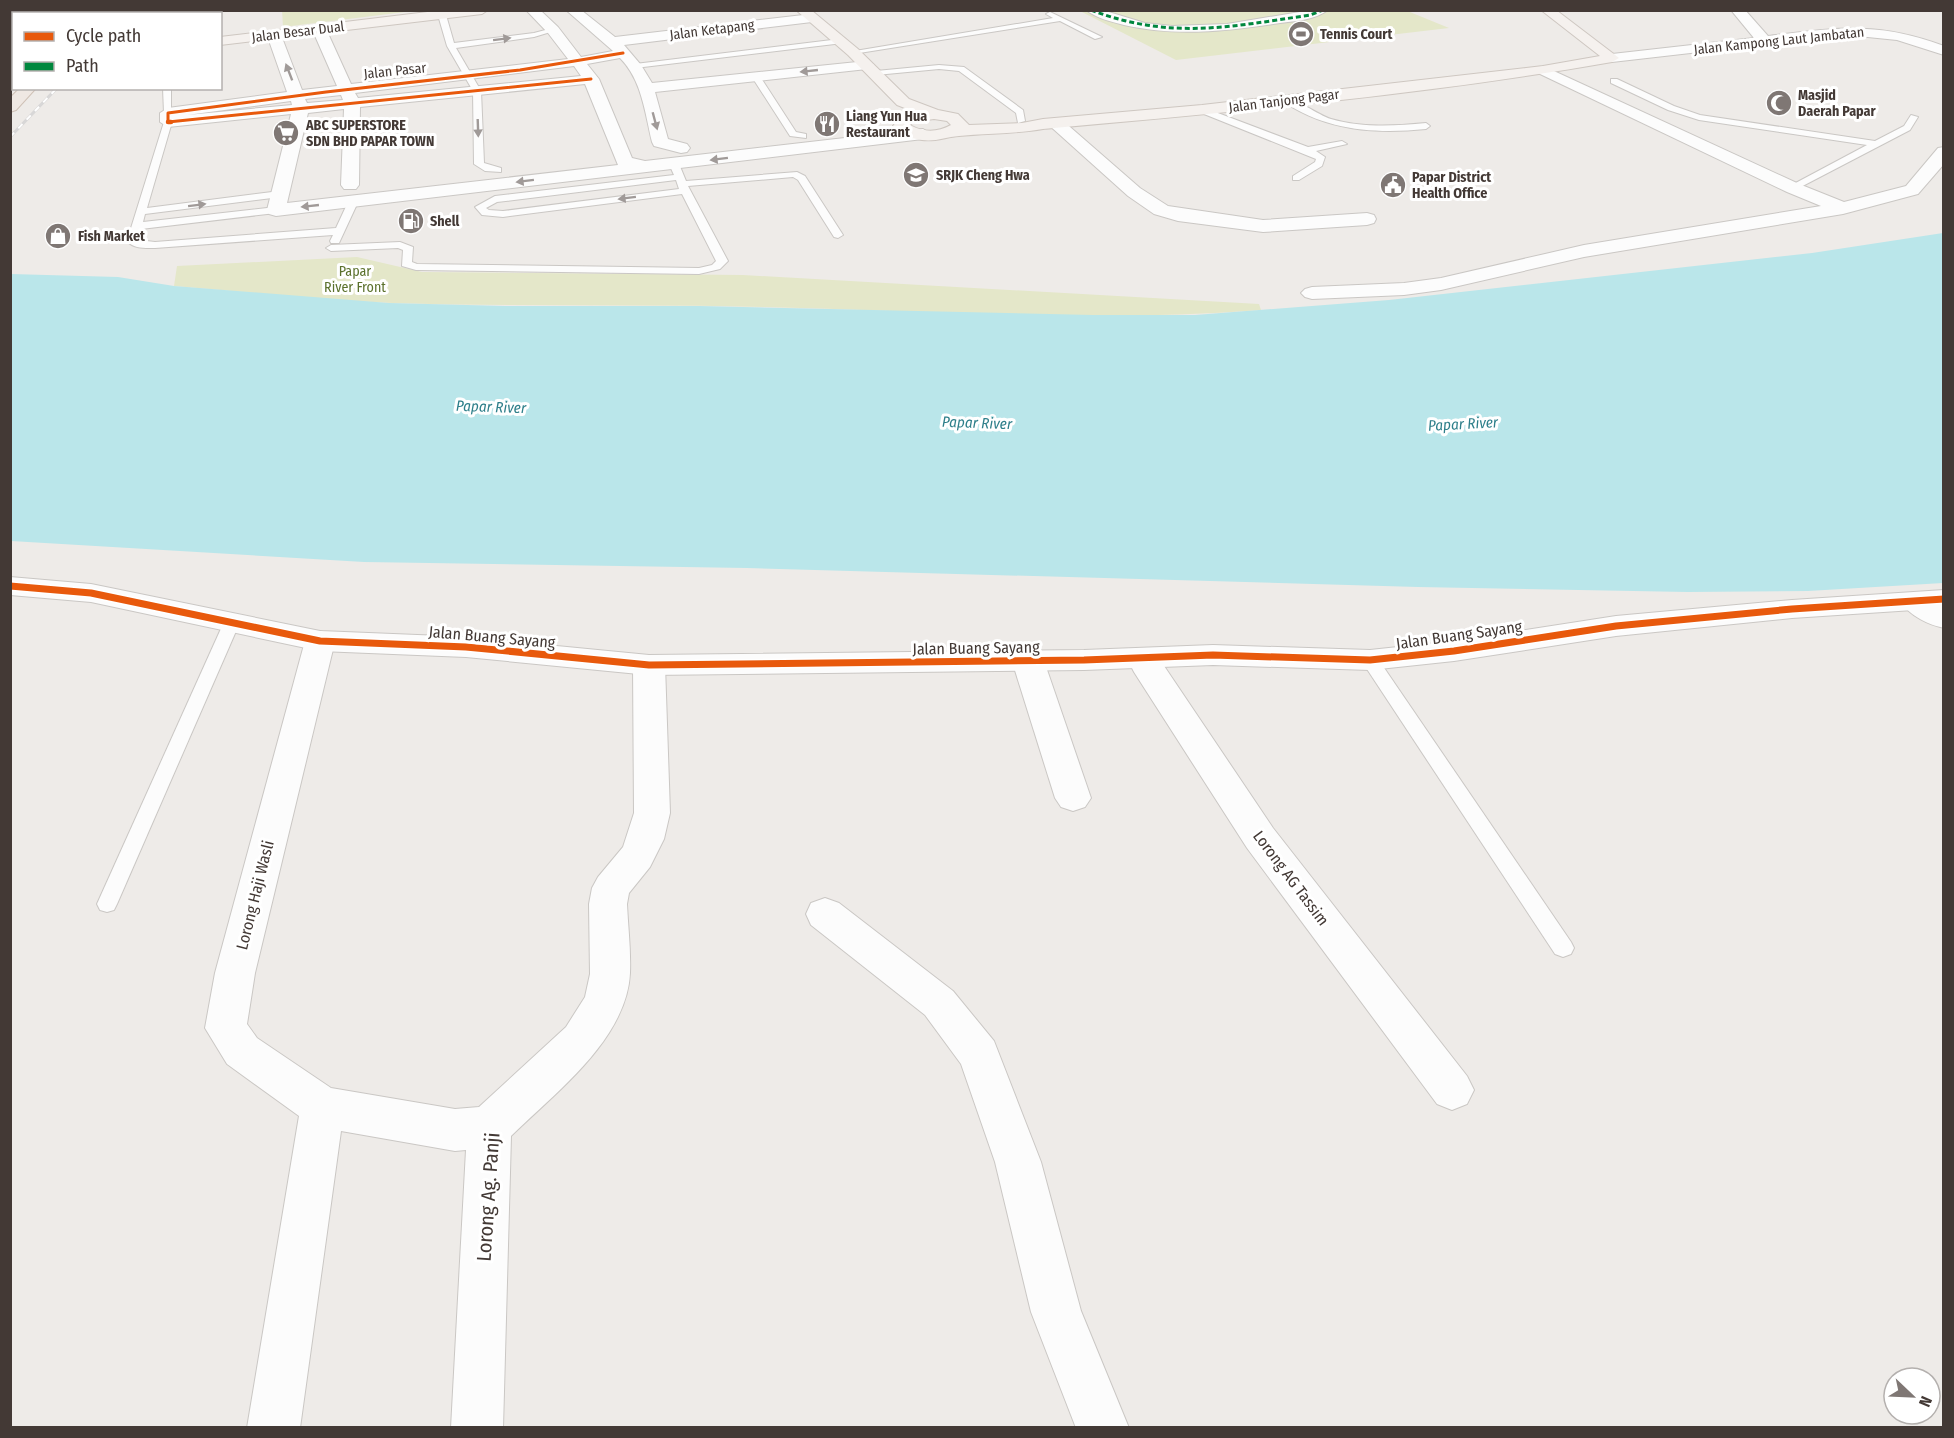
<svg xmlns="http://www.w3.org/2000/svg" width="1954" height="1438" font-family="'Fira Sans Condensed',sans-serif">
  <rect width="100%" height="100%" fill="#eeebe8"/>
  <g fill="#e4e7c9">
    <path d="M282 10H413V11L283 27Z"/>
    <path d="M1405 10 1449 28 1176 60 1080 11Z"/>
    <path d="M357 257 422 272 743 275 1259 304 1261 310C1096 323 929 311 764 307 640 304 516 307 392 303 319 300 246 292 174 286L177 266Z"/>
  </g>
  <path fill="#bae6ea" d="M1943 233V583L1808 591 1688 592 1418 587 747 568 364 562 11 541V274L118 277 174 286 389 303 505 306H700L1093 315H1195L1389 300 1812 253Z"/>
  <g fill="none" stroke-linecap="round" stroke-linejoin="round">
    <g stroke="#cac7c4" stroke-width="2">
      <g id="service">
        <path d="M1050 12 1102 37 1095 39 1060 21 853 54 849 52 1053 18 1046 14Z"/>
        <path d="M442 13 446 15 454 43 534 33 553 28 557 30 534 37 456 48 481 91 484 163 501 168V172L485 171 474 164 473 91 447 46 438 15Z"/>
        <path d="M840 39 844 41 843 43 635 68 631 66 635 64Z"/>
        <path d="M939 65 964 67 1023 110 1025 121 1018 123 1016 113 959 71 939 69 876 75 872 73 876 71Z"/>
        <path d="M753 75H759L796 132 806 134V138L790 136 752 77Z"/>
        <path d="M1611 79H1617L1674 106 1700 115 1875 141 1904 126 1911 115 1918 117 1910 130 1793 191 1790 190V186L1867 145 1699 120 1668 110 1611 83Z"/>
        <path d="M163 88H171V115L164 113Z"/>
        <path d="M1284 98C1294 97 1318 115 1331 119 1362 128 1395 126 1426 123L1430 126 1426 129C1376 134 1327 131 1284 102Z"/>
        <path d="M1202 107 1308 147 1342 141 1347 144 1316 151 1325 157 1322 166 1299 180H1293V176L1315 162 1316 159 1199 112 1198 110Z"/>
        <path d="M168 119 172 122 147 208 280 191 285 194 280 197 145 214 143 222 276 207 281 210 276 213 141 229 138 240 155 242 336 228 349 200H357L358 202 339 243H331L330 241 333 235 155 248C145 248 134 249 127 241L164 122Z"/>
        <path d="M674 161 679 164 686 181 797 172 805 176 843 235 838 238 834 237 798 180 793 177 688 186 728 261 720 269 699 274 416 270 402 266 403 250 398 248 331 251 326 248 331 245 400 242 413 247 412 262 417 264 699 268 712 265 716 261 682 194 503 217 482 215 475 207 495 196 674 175 669 164ZM676 180 679 189 503 211 489 210 486 208 497 202Z"/>
        <path d="M232 617 238 618 240 622 117 904 114 910 107 912 100 910 97 904 224 622 226 618Z"/>
        <path d="M1370 654 1376 656 1571 942 1574 948 1571 954 1563 957 1555 954 1361 660 1364 656Z"/>
      </g>
    </g>
    <g stroke="#cac7c4" stroke-width="2">
      <path id="pedestrian" d="M1086 10H1102L1145 23 1172 26 1227 24 1312 10H1328C1315 20 1295 21 1280 23 1227 31 1177 37 1124 25 1112 22 1096 18 1086 10Z"/>
    </g>
    <g stroke="#cac7c4" stroke-width="2">
      <g id="minor">
        <path d="M526 10H540L558 27 581 57 613 51 566 10H581L615 37 812 14 819 18 812 22 624 45 641 65 652 83 867 61 874 65 867 69 655 92 668 139 687 144 690 148 687 152 681 153 654 146 652 142C645 113 642 80 620 58L587 64 599 79 632 158 645 161 923 129 931 134 923 139 276 216 269 214 267 210 291 114 168 127 160 122V113L168 108 287 92 267 35 274 31 281 35 302 90 337 86 312 29 319 25 326 29 351 84 568 59 548 33ZM574 66 581 76 358 98 355 93ZM585 84 618 165 287 203 308 113 344 109 341 185 344 189H356L359 185 360 107ZM341 95 343 100 307 103 305 99ZM291 101 292 105 187 115Z"/>
        <path d="M1731 10H1745L1768 36C1836 28 1877 21 1944 46V55L1897 40 1848 35 1612 62 1605 58 1612 54 1754 38Z"/>
        <path d="M1543 66 1799 184 1844 202 1906 186 1938 148 1944 147V164L1918 194 1843 214 1584 257 1441 290 1404 295 1312 299 1305 297 1301 293 1305 289 1312 287 1404 283 1441 278 1584 245 1821 206 1787 192 1538 73 1536 70Z"/>
        <path d="M1056 118 1062 120 1140 188 1168 206 1263 220 1367 213 1374 215 1376 219 1374 223 1367 225 1263 232 1178 221 1154 214 1128 196 1050 126 1048 123 1050 120Z"/>
        <path d="M1917 594 1928 596 1944 606V628C1929 625 1910 616 1902 603L1906 596Z"/>
        <path d="M320 631 331 634 335 641 255 973 247 1024 257 1038 331 1088 455 1109 479 1107 566 1027 585 997 590 974 589 904 592 888 598 877 623 847 634 813 633 665 638 658 649 655 660 658 665 665 670 813 664 839 650 867 629 893 627 904C628 927 631 950 630 973 627 1039 555 1093 511 1136L503 1428H451L466 1150 455 1151 341 1131 300 1428H247L299 1116 227 1064 205 1028 215 973 305 641 309 634Z"/>
        <path d="M1143 648 1154 651 1273 828 1467 1076 1474 1090 1467 1104 1452 1110 1437 1104 1247 848 1134 672 1127 658 1132 651Z"/>
        <path d="M1028 651 1039 654 1044 661 1091 798 1085 807 1073 811 1061 807 1055 798 1012 661 1017 654Z"/>
        <path d="M825 898 839 903 953 991 994 1041 1041 1162 1081 1311 1129 1428H1076L1031 1312 995 1162 961 1064 925 1015 811 925 806 914 811 903Z"/>
      </g>
    </g>
    <g stroke="#cac7c4" stroke-width="2">
      <path id="tertiary" d="M10 577 91 584 320 631 466 637 649 655 1084 650 1213 645 1370 650 1454 641 1616 616 1792 600 1944 590V608L1792 618 1616 636 1454 661 1370 670 1213 665 1084 670 649 675 466 657 320 651 91 602 10 595Z"/>
    </g>
    <g stroke="#cec7c1" stroke-width="2">
      <g id="secondary">
        <path d="M444 10H488L482 14 220 45V37Z"/>
        <path d="M796 10H811L858 49 909 99 938 110 958 114 969 125 1022 123 1043 119 1202 105 1543 66 1600 56 1541 10H1556L1619 58 1612 62C1424 95 1233 112 1043 129 1015 134 987 133 959 136 946 137 935 142 922 140 911 138 900 135 893 126L902 115 915 112 897 105 848 55ZM934 119 947 121 951 125C938 132 924 133 910 125L913 122Z"/>
        <rect x="10" y="64" width="4" height="8"/>
      </g>
    </g>
    <g stroke="#cfc1b6" stroke-width="2">
      <g id="primary">
        <path d="M10 41 14 42V50L10 49Z"/>
        <path d="M20 88H36L16 110 10 112V98Z"/>
      </g>
    </g>
    <use href="#service" fill="#fcfcfc" fill-rule="evenodd"/>
    <use href="#pedestrian" fill="#fcfcfc" fill-rule="evenodd"/>
    <use href="#minor" fill="#fcfcfc" fill-rule="evenodd"/>
    <use href="#tertiary" fill="#fcfcfc" fill-rule="evenodd"/>
    <use href="#secondary" fill="#f5f1ee" fill-rule="evenodd"/>
    <use href="#primary" fill="#efe8e3" fill-rule="evenodd"/>
    <g stroke="#d8d7d7" stroke-width="3">
      <g id="rail">
        <path d="M126 14 129 10"/>
        <path d="M10 137 57 88"/>
      </g>
    </g>
    <use href="#rail" stroke="#fff" stroke-width="2" stroke-dasharray="6" stroke-linecap="butt"/>
    <path stroke="#00873e" stroke-width="3" stroke-dasharray="5 3" stroke-linecap="butt" d="M1091 10C1169 40 1230 27 1310 15L1323 10"/>
    <g stroke="#fff" stroke-width="4.5">
      <path id="cycleway-far2" d="M591 79 168 122V113L326 92 520 70 623 53"/>
    </g>
    <g stroke="#fff" stroke-width="7">
      <path id="cycleway-far1" d="M168 122H171"/>
    </g>
    <g stroke="#fff" stroke-width="10">
      <path id="cycleway" d="M10 586 91 593 320 641 466 647 649 665 1084 660 1213 655 1370 660 1454 651 1616 626 1792 609 1944 599"/>
    </g>
    <use href="#cycleway-far2" stroke="#e8590c" stroke-width="3"/>
    <use href="#cycleway-far1" stroke="#e8590c" stroke-width="4.5"/>
    <use href="#cycleway" stroke="#e8590c" stroke-width="7"/>
  </g>
  <defs><path id="oneway-solid" d="M-6-.8H1V-3.2L6.5 0L1 3.2V.8H-6Z" transform="scale(1.5)"/></defs>
  <g fill="#a09a98">
    <use href="#oneway-solid" transform="translate(502 39) rotate(-7)"/>
    <use href="#oneway-solid" transform="translate(809 71) rotate(174)"/>
    <use href="#oneway-solid" transform="translate(289 72) rotate(-111)"/>
    <use href="#oneway-solid" transform="translate(655 121) rotate(75)"/>
    <use href="#oneway-solid" transform="translate(478 128) rotate(88)"/>
    <use href="#oneway-solid" transform="translate(719 159) rotate(173)"/>
    <use href="#oneway-solid" transform="translate(525 181) rotate(173)"/>
    <use href="#oneway-solid" transform="translate(627 198) rotate(173)"/>
    <use href="#oneway-solid" transform="translate(197 205) rotate(-7)"/>
    <use href="#oneway-solid" transform="translate(310 206) rotate(174)"/>
  </g>
  <defs>
    <g id="stadium-disc" transform="scale(1.35)"><circle r="9.5" fill="#7f7774" stroke="#fff"/><path d="M0-5a6.5 5 0 1 0 0 10a6.5 5 0 1 0 0-10ZM-3.5-1.8h7v3.6h-7Z" fill="#fff"/></g>
    <g id="mosque-disc" transform="scale(1.35)"><circle r="9.5" fill="#7f7774" stroke="#fff"/><path d="M3.5-4.9A6 6 0 1 0 3.5 4.9A5 5 0 1 1 3.5-4.9Z" fill="#fff"/></g>
    <g id="restaurant-disc" transform="scale(1.35)"><circle r="9.5" fill="#7f7774" stroke="#fff"/><path d="M-5-6h1v4h1v-4h1v4h1v-4h1v5L-1.5 .5V6h-2V.5L-5-1ZM5-6V6H3V1.5H1.5Q1.5-4 5-6Z" fill="#fff"/></g>
    <g id="supermarket-disc" transform="scale(1.35)"><circle r="9.5" fill="#7f7774" stroke="#fff"/><path d="M-6-5.5h2.5l.6 2H6L4.5 2H-2.5L-4.4-4H-6ZM-1.5 3.2a1.3 1.3 0 1 0 .1 0ZM3 3.2a1.3 1.3 0 1 0 .1 0Z" fill="#fff"/></g>
    <g id="school-disc" transform="scale(1.35)"><circle r="9.5" fill="#7f7774" stroke="#fff"/><path d="M0-5L7-2L0 1L-7-2ZM-4 1L0 2.5L4 1V4Q0 6-4 4Z" fill="#fff"/></g>
    <g id="civic-disc" transform="scale(1.35)"><circle r="9.5" fill="#7f7774" stroke="#fff"/><path d="M-.6-6.5H3V-4.5H.6V-3L4-1V1h2V6H-6V1h2V-1L-.6-3ZM-1.2 2.5V6h2.4V2.5Z" fill="#fff"/></g>
    <g id="fuel-disc" transform="scale(1.35)"><circle r="9.5" fill="#7f7774" stroke="#fff"/><path d="M-5.5-6h7V0h2V4h1.3V-2.5L3-4.5l.8-.8L6-3V5H2.5V1h-1V6h-7ZM-4.2-4.7v3.2H.2V-4.7Z" fill="#fff"/></g>
    <g id="shop-disc" transform="scale(1.35)"><circle r="9.5" fill="#7f7774" stroke="#fff"/><path d="M-5-2.5h2.3a2.7 3.5 0 0 1 5.4 0H5L5.5 6h-11ZM-1.5-2.5h3a1.5 2.3 0 0 0-3 0Z" fill="#fff"/></g>
  </defs>
  <g fill-rule="evenodd">
    <use href="#stadium-disc" x="1301" y="34"/>
    <use href="#mosque-disc" x="1779" y="103"/>
    <use href="#restaurant-disc" x="827" y="124"/>
    <use href="#supermarket-disc" x="286" y="133"/>
    <use href="#school-disc" x="916" y="175"/>
    <use href="#civic-disc" x="1393" y="185"/>
    <use href="#fuel-disc" x="411" y="221"/>
    <use href="#shop-disc" x="58" y="236"/>
  </g>
  <g text-anchor="middle" dominant-baseline="central" stroke-width="6" stroke-linejoin="round" paint-order="stroke">
    <g font-size="14" fill="#433935" stroke="#fff">
      <text transform="translate(712 30) rotate(-7)">Jalan Ketapang</text>
      <text transform="translate(298 32) rotate(-7)">Jalan Besar Dual</text>
      <text transform="translate(1779 41) rotate(-6)">Jalan Kampong Laut Jambatan</text>
      <text transform="translate(395 71) rotate(-6)">Jalan Pasar</text>
      <text transform="translate(1284 101) rotate(-7)">Jalan Tanjong Pagar</text>
    </g>
    <g font-size="14" font-weight="bold" fill="#433935" stroke="#fff" text-anchor="start">
      <text x="1320" y="34">Tennis Court</text>
      <text x="1798" y="95">Masjid<tspan x="1798" dy="16">Daerah Papar</tspan></text>
      <text x="846" y="116">Liang Yun Hua<tspan x="846" dy="16">Restaurant</tspan></text>
      <text x="306" y="125">ABC SUPERSTORE<tspan x="306" dy="16">SDN BHD PAPAR TOWN</tspan></text>
      <text x="936" y="175">SRJK Cheng Hwa</text>
      <text x="1412" y="177">Papar District<tspan x="1412" dy="16">Health Office</tspan></text>
      <text x="430" y="221">Shell</text>
      <text x="78" y="236">Fish Market</text>
    </g>
    <g font-size="14" fill="#5b712c" stroke="#fff">
      <text x="355" y="271">Papar<tspan x="355" dy="16">River Front</tspan></text>
    </g>
    <g font-size="15" font-style="italic" fill="#2e7f8a" stroke="#fff">
      <text transform="translate(491 407) rotate(2)">Papar River</text>
      <text transform="translate(977 423) rotate(2)">Papar River</text>
      <text transform="translate(1463 424) rotate(-3)">Papar River</text>
    </g>
    <g font-size="16" fill="#433935" stroke="#fff">
      <text transform="translate(1459 635) rotate(-8)">Jalan Buang Sayang</text>
      <text transform="translate(492 637) rotate(5)">Jalan Buang Sayang</text>
      <text transform="translate(976 648) rotate(-1)">Jalan Buang Sayang</text>
      <text transform="translate(1291 878) rotate(53)">Lorong AG Tassim</text>
      <text transform="translate(255 895) rotate(-76)">Lorong Haji Wasli</text>
    </g>
    <g font-size="20" fill="#433935" stroke="#fff">
      <text transform="translate(488 1197) rotate(-86)">Lorong Ag. Panji</text>
    </g>
  </g>
  <rect width="1954" height="1438" fill="none" stroke="#433935" stroke-width="24"/>
  <rect x="12" y="12" width="210" height="78" fill="#ffffff" stroke="#b4b0ae" stroke-width="1.5"/>
  <rect x="24" y="32" width="30" height="9" fill="#e8590c" stroke="#b4b0ae" stroke-width="1.5"/>
  <text x="66" y="42" font-size="18" fill="#433935">Cycle path</text>
  <rect x="24" y="62" width="30" height="9" fill="#00873e" stroke="#b4b0ae" stroke-width="1.5"/>
  <text x="66" y="72" font-size="18" fill="#433935">Path</text>
  <g transform="translate(1912 1396) rotate(113)"><circle r="28" fill="#ffffff" stroke="#b4b0ae" stroke-width="1.5"/>
  <path d="M0-4.5L10 22L0 15L-10 22Z" fill="#7f7774"/>
  <text y="-9" font-size="16" font-weight="bold" text-anchor="middle" fill="#433935">N</text>
  </g>
</svg>
